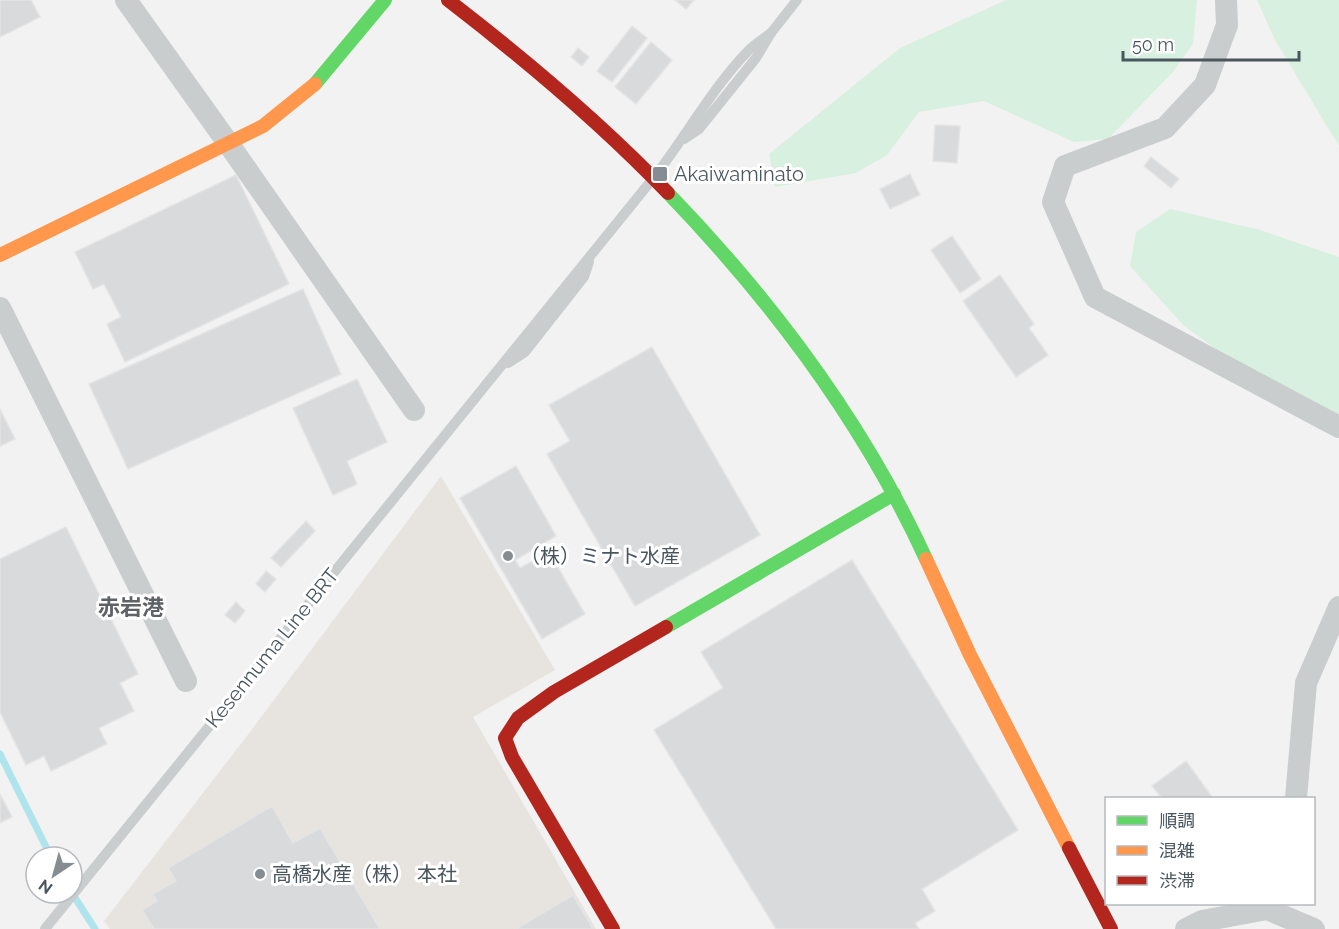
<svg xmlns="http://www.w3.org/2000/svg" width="1339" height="929" font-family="Raleway,'Noto Sans JP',sans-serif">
  <rect width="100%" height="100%" fill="#f2f2f2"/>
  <path fill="#e7e4e0" d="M441 476 555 670 473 717 596 929H110L104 921 247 736Z"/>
  <g fill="#d8f0df">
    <path d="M1006 0H1197L1193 44 1172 73 1108 139 1074 142 984 101 919 112 887 155 856 173 775 187 769 154 900 48Z"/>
    <path d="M1257 0H1339V146L1275 40Z"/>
    <path d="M1170 209 1260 230 1339 257V430L1253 376 1183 325 1130 266 1136 232Z"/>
  </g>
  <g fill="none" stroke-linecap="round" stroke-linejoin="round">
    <g stroke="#afe4ec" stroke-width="7">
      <path d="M0 754 51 857"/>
      <path d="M72 893 95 929"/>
    </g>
  </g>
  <g fill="#d8dadb" stroke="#e4e4e5" stroke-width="1.5">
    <path d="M0 0H31L40 17 0 37Z"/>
    <path d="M675 0H694L686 9Z"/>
    <path d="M632 26 647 38 612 82 597 71Z"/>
    <path d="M651 42 672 60 636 104 615 87Z"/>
    <path d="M578 48 589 57 582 66 571 57Z"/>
    <path d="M935 125 960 126 957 163 933 161Z"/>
    <path d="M1151 157 1179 179 1171 188 1144 166Z"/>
    <path d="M910 174 920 195 890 209 880 189Z"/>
    <path d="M236 175 289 284 125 362 107 324 121 317 104 284 93 289 75 252Z"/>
    <path d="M952 236 981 279 960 293 931 250Z"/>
    <path d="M1000 275 1034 324 1029 328 1048 355 1016 377 963 301Z"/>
    <path d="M303 289 341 374 128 469 89 384Z"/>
    <path d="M652 347 760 535 635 606 547 454 570 441 549 405Z"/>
    <path d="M357 379 387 442 347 461 357 484 333 495 293 408Z"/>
    <path d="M0 409 15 439 0 446Z"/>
    <path d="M516 466 556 536 515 560 520 568 549 552 585 614 542 639 460 498Z"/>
    <path d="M306 521 315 531 281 567 271 558Z"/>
    <path d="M66 527 138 674 120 683 134 711 99 728 107 744 51 771 44 756 26 765 0 712V559Z"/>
    <path d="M852 560 1018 830 922 889 935 911 915 923 919 929H776L654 730 723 688 701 652Z"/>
    <path d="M266 571 276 579 265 592 256 584Z"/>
    <path d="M236 602 245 611 235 623 225 615Z"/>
    <path d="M1186 761 1212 797 1210 798H1162L1152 786Z"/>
    <path d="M0 794 12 817 0 823Z"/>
    <path d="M272 806 293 843 320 828 380 929H154L142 910 157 901 153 894 176 881 168 868Z"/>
    <path d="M573 895 593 929H516Z"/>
  </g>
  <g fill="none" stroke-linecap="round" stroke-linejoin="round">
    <g stroke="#cacdce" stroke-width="10">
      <path d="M684 139 699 129 756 58 771 33 797 0"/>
      <path d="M508 363 525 352 584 277 589 262"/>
      <path d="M45 929 655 176C687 135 712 88 749 50 755 44 763 39 771 33"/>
    </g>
    <g stroke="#cacdce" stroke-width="22">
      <path d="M126 0 228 143 414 410"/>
      <path d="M1226 0 1227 25 1205 85 1165 128 1065 166 1053 202 1095 297 1339 427"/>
      <path d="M0 308 186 681"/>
      <path d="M1296 798 1306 683 1339 607"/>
      <path d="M1186 929 1202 921 1267 909 1314 929"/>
    </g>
    <g stroke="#63d668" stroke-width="14">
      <path d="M315 84 385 0"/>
      <path d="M668 193C771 300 864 424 926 559"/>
      <path d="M666 627 894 494"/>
    </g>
    <g stroke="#ff974d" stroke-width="14">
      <path d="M0 255 263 126 315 84"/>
      <path d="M926 559 970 655 1069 848"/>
    </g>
    <g stroke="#b3261e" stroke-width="14">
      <path d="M448 0C526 60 600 122 668 193"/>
      <path d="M1069 848 1111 929"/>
      <path d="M613 929 512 757 505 738 518 718 554 692 666 627"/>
    </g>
  </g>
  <g fill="#858d92" stroke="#fff" stroke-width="2">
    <rect x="652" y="166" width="16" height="16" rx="3"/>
    <circle cx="508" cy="556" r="6"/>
    <circle cx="260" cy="874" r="6"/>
  </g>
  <g text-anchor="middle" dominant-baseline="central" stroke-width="6" stroke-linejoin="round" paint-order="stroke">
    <g font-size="20" fill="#4a565e" stroke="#fff" text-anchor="start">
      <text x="674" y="174">Akaiwaminato</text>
      <text x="520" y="556">（株）ミナト水産</text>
      <text x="272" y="874">高橋水産（株） 本社</text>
    </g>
    <g font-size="20" fill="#4a565e" stroke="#fff">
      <text transform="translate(272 648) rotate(-51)">Kesennuma Line BRT</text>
    </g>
    <g font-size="22" font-weight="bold" fill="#5e6266" stroke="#fff">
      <text x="131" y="607">赤岩港</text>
    </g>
  </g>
  <rect x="1105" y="797" width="210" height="108" fill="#ffffff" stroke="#b7bbbf" stroke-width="1.5"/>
  <rect x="1117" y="816" width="30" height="9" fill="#63d668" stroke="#b7bbbf" stroke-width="1.5"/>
  <text x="1159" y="827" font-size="18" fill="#4a565e">順調</text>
  <rect x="1117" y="846" width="30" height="9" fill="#ff974d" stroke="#b7bbbf" stroke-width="1.5"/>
  <text x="1159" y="857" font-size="18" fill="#4a565e">混雑</text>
  <rect x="1117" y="876" width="30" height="9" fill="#b3261e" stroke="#b7bbbf" stroke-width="1.5"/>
  <text x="1159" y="887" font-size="18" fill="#4a565e">渋滞</text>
  <g transform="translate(54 875) rotate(216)"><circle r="28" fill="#ffffff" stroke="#b7bbbf" stroke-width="1.5"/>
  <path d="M0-4.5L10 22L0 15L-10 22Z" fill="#858d92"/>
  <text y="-9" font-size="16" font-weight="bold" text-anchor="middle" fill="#4a565e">N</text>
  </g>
  <path d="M1123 51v9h176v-9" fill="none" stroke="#4a565e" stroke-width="3"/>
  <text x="1132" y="51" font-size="18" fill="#4a565e" stroke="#ffffff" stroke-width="4.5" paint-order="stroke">50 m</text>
</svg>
